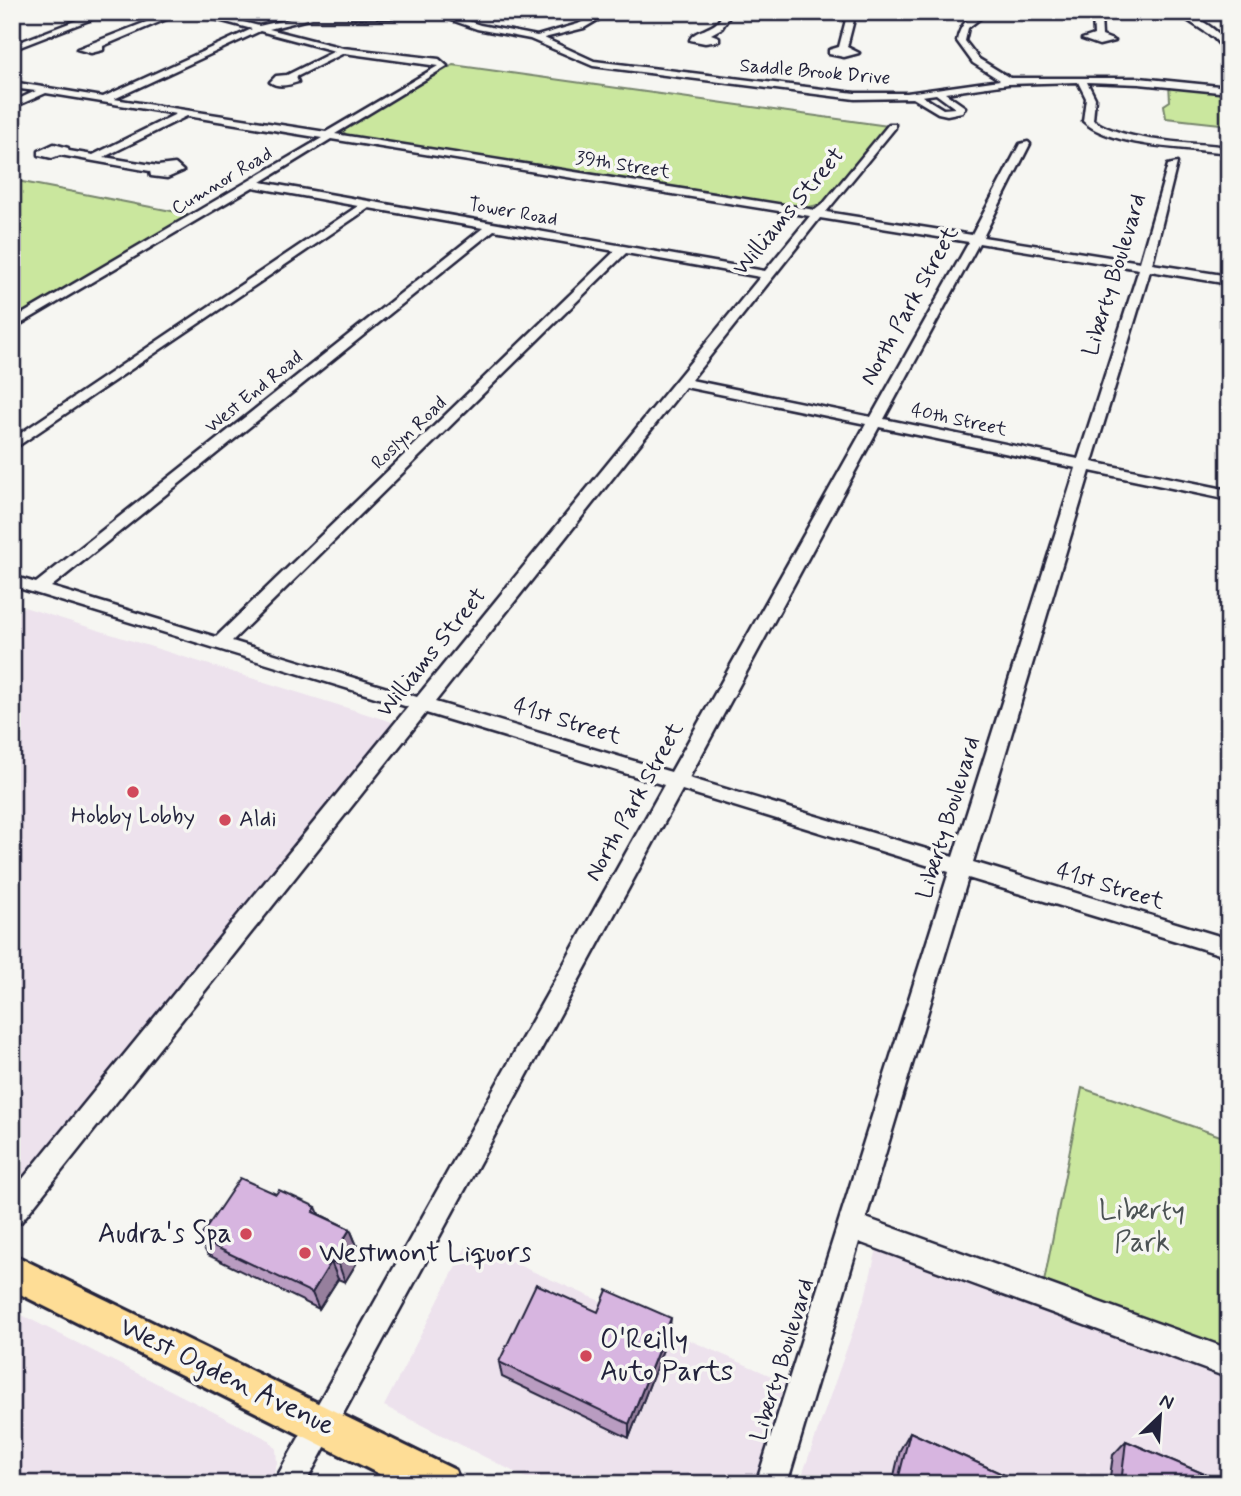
<svg xmlns="http://www.w3.org/2000/svg" width="1241" height="1496" font-family="Mynerve,sans-serif">
  <rect width="100%" height="100%" fill="#f6f6f2"/>
  <filter id="ink" filterUnits="userSpaceOnUse"><feTurbulence type="fractalNoise" baseFrequency=".0143" numOctaves="2"/><feDisplacementMap in="SourceGraphic" scale="14" xChannelSelector="R" yChannelSelector="G"/><feConvolveMatrix kernelMatrix="1 2 1 2 8 2 1 2 1" color-interpolation-filters="sRGB"/></filter>
  <g filter="url(#ink)">
    <g fill="#ede2ed">
      <path d="M24 607 405 726 12 1213V616Z"/>
      <path d="M468 1243 785 1382 754 1484H538L384 1406Z"/>
      <path d="M899 1247 1229 1374V1484H799L865 1297 877 1249Z"/>
      <path d="M12 1310 269 1440 276 1449 277 1463 271 1484H12Z"/>
    </g>
    <g fill="#cae79e" stroke="#76846c" stroke-width="2">
      <path d="M453 65 888 126 826 203 805 208 348 136 341 130Z"/>
      <path d="M1169 84 1229 91V125L1166 118 1164 105 1170 101Z"/>
      <path d="M12 180 192 215 12 321Z"/>
      <path d="M1082 1088 1229 1139V1353L1044 1282Z"/>
    </g>
    <g fill="none" stroke-linecap="round" stroke-linejoin="round">
      <g stroke="#22223b" stroke-width="5">
        <g id="minor">
          <path d="M98 12H110L12 50V45Z"/>
          <path d="M172 12H183L103 46V50L91 53 77 49Z"/>
          <path d="M189 12H203L259 26 312 14 480 12 457 17 480 25 537 36 578 24 601 12H611L584 28 544 38 594 61 855 93H907L1000 80 973 63 957 41C960 25 970 12 988 12L968 28 965 41 979 59 1010 78H1139L1229 87V93L1139 84 1087 82 1095 98 1093 120C1126 143 1189 142 1229 147V153C1190 148 1112 148 1083 121L1086 98 1078 82 1008 84 945 93 965 107 962 112 947 115 938 113 913 98 855 99 593 66 530 39 477 29 446 18H312L269 29 343 48 439 59 447 66 335 134 815 210 824 203 889 124H895V128L826 212 972 235 1020 144 1028 142 1030 144 983 237 1140 262 1168 165 1177 163 1152 264 1229 276V284L1150 271 1092 462 1229 490V500L1090 471 973 862 1229 939V957L968 878 866 1218 1229 1349V1378L859 1242 787 1484H756L949 872 682 790 305 1484H273L664 785 426 713 21 1222 12 1226V1192L408 707 12 586V576L36 583 483 228 369 208 12 450V439L358 206 253 187 12 329V320L322 138 187 116 104 157 158 166 175 164 183 171 167 178 151 176 150 171 60 155 52 158 39 155V151L54 144 68 148 69 151 93 155 176 114 46 93 12 108V102L36 91 12 88V82L103 97 252 29ZM260 31 335 51 287 75 276 76 270 82C278 88 289 85 298 82L296 77 344 53 438 66 326 132 114 99ZM936 94 955 108 943 109 922 96ZM331 139 810 216 765 271 261 182ZM820 218 969 242 871 417 691 380ZM494 230 615 251 216 637 51 587ZM979 243 1139 269 1078 459 884 419ZM626 253 760 277 417 697 232 641ZM685 387 866 424 671 772 435 702ZM879 427 1076 468 953 857 689 778Z"/>
          <path d="M719 12H727L729 17 722 28 711 34 719 37V41L705 43 690 40C694 29 714 31 721 17Z"/>
          <path d="M848 12H856L847 47 859 53 844 57 829 54V50L839 47Z"/>
          <path d="M1064 12H1168L1116 18 1101 17 1102 36 1115 41 1099 45 1082 39 1094 35 1093 16Z"/>
          <path d="M1175 12C1194 12 1219 31 1229 45L1222 47 1213 37Z"/>
          <path d="M1213 12H1229V15Z"/>
        </g>
      </g>
      <g stroke="#22223b" stroke-width="6">
        <path id="major" d="M12 1254 455 1470 461 1484H399L12 1290Z"/>
      </g>
      <use href="#minor" fill="#f6f6f2" fill-rule="evenodd"/>
      <use href="#major" fill="#fedd96" fill-rule="evenodd"/>
    </g>
    <g fill="#b99cc1" stroke="#22223b" stroke-width="2">
      <path d="M276 1194 316 1207 319 1214 350 1229 357 1246 352 1254 356 1264 345 1282 338 1279 319 1309 208 1255 199 1239Z"/>
      <path d="M598 1312 669 1334 629 1438 502 1377 499 1362Z"/>
      <path d="M910 1432 1024 1484H892L900 1450Z"/>
      <path d="M1126 1441 1228 1484H1109L1113 1455Z"/>
    </g>
    <g fill="#967f9d" stroke="#22223b" stroke-width="2">
      <path d="M350 1229 357 1246 352 1254 356 1264 345 1282 339 1265 341 1244Z"/>
      <path d="M331 1262 338 1279 319 1309 312 1293Z"/>
      <path d="M671 1318 669 1334 629 1438V1424Z"/>
    </g>
    <g fill="#d7b5e0" stroke="#22223b" stroke-width="2">
      <path d="M240 1178 276 1194 279 1190 316 1207 313 1212 350 1229 341 1244 349 1248 339 1265 331 1262 312 1293 199 1239Z"/>
      <path d="M536 1284 598 1312 607 1290 671 1318 629 1424 499 1362Z"/>
      <path d="M910 1432 1024 1484H897Z"/>
      <path d="M1126 1441 1228 1484H1121Z"/>
    </g>
  </g>
  <g fill="#d1495b" stroke="#f6f6f2" stroke-width="2.5">
    <circle cx="133" cy="792" r="7"/>
    <circle cx="225" cy="820" r="7"/>
    <circle cx="246" cy="1234" r="7"/>
    <circle cx="305" cy="1253" r="7"/>
    <circle cx="586" cy="1356" r="7"/>
  </g>
  <g text-anchor="middle" dominant-baseline="central" stroke-width="7" stroke-linejoin="round" paint-order="stroke">
    <g font-size="19" fill="#22223b" stroke="#f6f6f2">
      <text transform="translate(815 72) rotate(5)">Saddle Brook Drive</text>
      <text transform="translate(623 165) rotate(9)">39th Street</text>
      <text transform="translate(222 181) rotate(-31)">Cumnor Road</text>
      <text transform="translate(513 212) rotate(10)">Tower Road</text>
      <text transform="translate(254 392) rotate(-39)">West End Road</text>
      <text transform="translate(959 420) rotate(12)">40th Street</text>
      <text transform="translate(409 433) rotate(-44)">Roslyn Road</text>
    </g>
    <g font-size="23" fill="#22223b" stroke="#f6f6f2">
      <text transform="translate(789 212) rotate(-50)">Williams Street</text>
      <text transform="translate(1115 275) rotate(-73)">Liberty Boulevard</text>
      <text transform="translate(910 306) rotate(-61)">North Park Street</text>
      <text transform="translate(432 653) rotate(-51)">Williams Street</text>
      <text transform="translate(567 722) rotate(17)">41st Street</text>
      <text transform="translate(635 802) rotate(-61)">North Park Street</text>
      <text transform="translate(949 818) rotate(-73)">Liberty Boulevard</text>
      <text transform="translate(1110 887) rotate(17)">41st Street</text>
      <text transform="translate(783 1360) rotate(-73)">Liberty Boulevard</text>
    </g>
    <g font-size="23" fill="#22223b" stroke="#f6f6f2">
      <text x="133" y="817">Hobby Lobby</text>
      <text x="239" y="820" text-anchor="start">Aldi</text>
    </g>
    <g font-size="28" fill="#4c5354" stroke="#f6f6f2">
      <text x="1142" y="1211">Liberty<tspan x="1142" dy="32">Park</tspan></text>
    </g>
    <g font-size="28" fill="#22223b" stroke="#f6f6f2" text-anchor="start">
      <text x="232" y="1234" text-anchor="end">Audra's Spa</text>
      <text x="319" y="1253">Westmont Liquors</text>
      <text x="600" y="1340">O'Reilly<tspan x="600" dy="32">Auto Parts</tspan></text>
    </g>
    <g font-size="28" fill="#22223b" stroke="#f6f6f2">
      <text transform="translate(227 1377) rotate(26)">West Ogden Avenue</text>
    </g>
  </g>
  <rect width="1241" height="1496" fill="none" stroke="#f6f6f2" stroke-width="42"/>
  <rect x="21" y="21" width="1199" height="1454" fill="none" stroke="#22223b" stroke-width="2.5" filter="url(#ink)"/>
  <g transform="translate(1160 1416) rotate(25)" stroke="#f6f6f2" stroke-width="5" paint-order="stroke">
  <path d="M0-5L12 26L0 18L-12 26Z" fill="#22223b"/>
  <text y="-10" font-size="19" font-weight="bold" text-anchor="middle" fill="#22223b">N</text>
  </g>
</svg>
